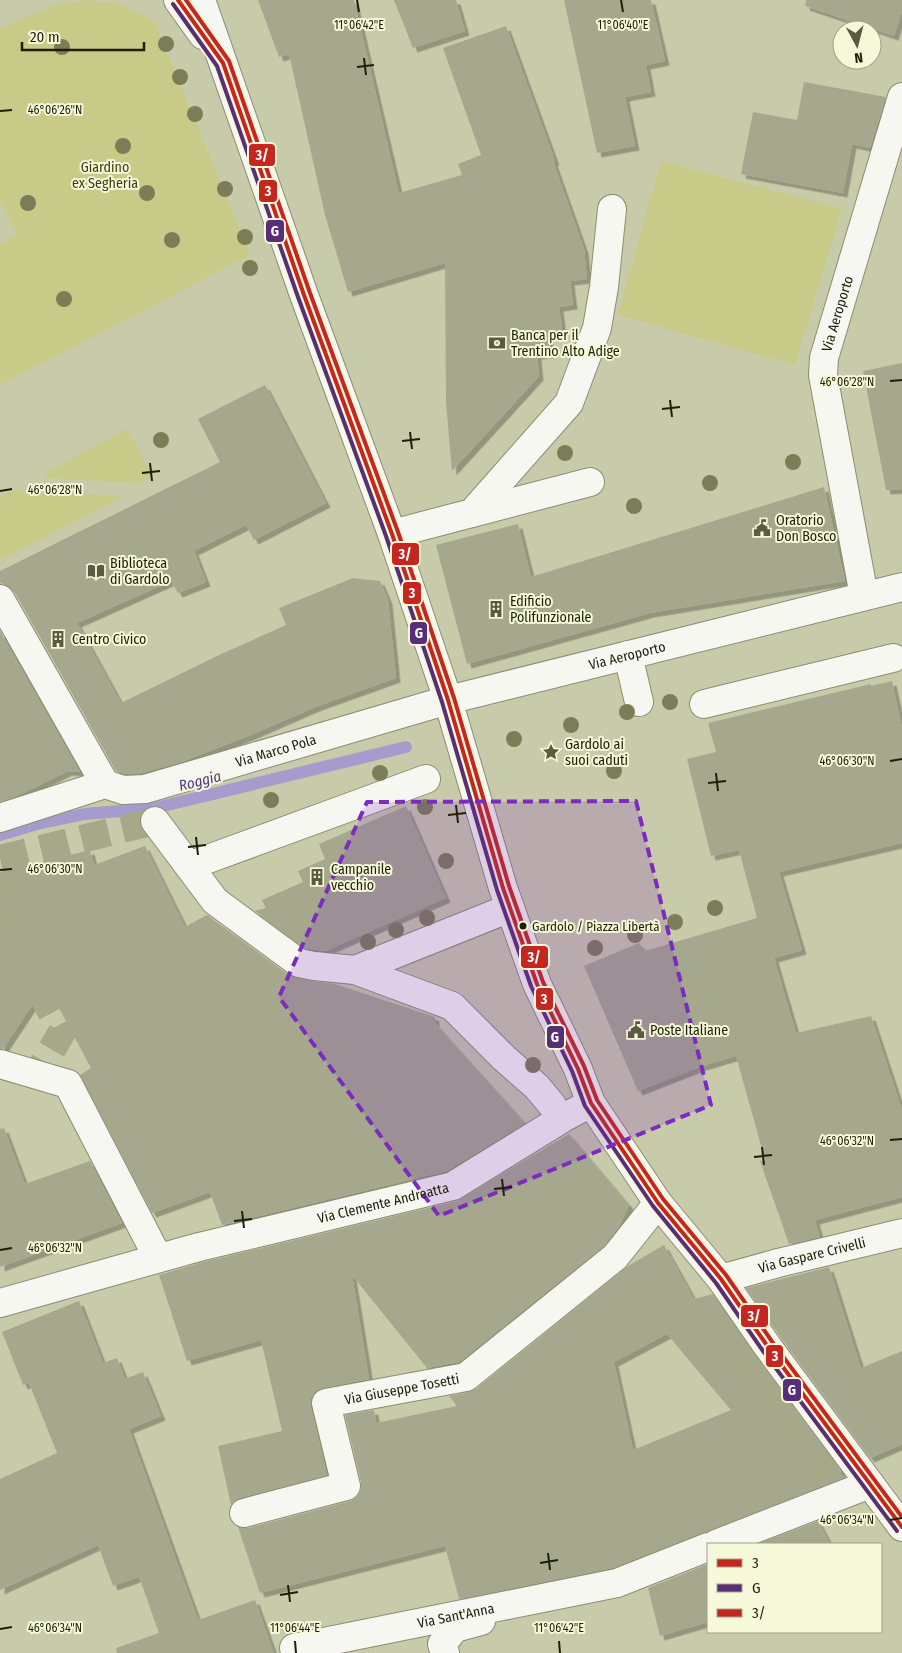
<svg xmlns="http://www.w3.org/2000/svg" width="902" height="1653" font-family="'Fira Sans Condensed',sans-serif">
  <defs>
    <filter id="shadow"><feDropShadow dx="4.5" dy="4.5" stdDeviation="0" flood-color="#0004"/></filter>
  </defs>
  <rect width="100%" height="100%" fill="#c8cba9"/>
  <g fill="#c7cb87">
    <path d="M84 0 118 3 154 21 250 255 0 385V244L18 234 0 202V28L52 6Z"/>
    <path d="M661 161 842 209 795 365 618 315Z"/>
    <path d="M127 429 153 476 138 483 46 478 44 474Z"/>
    <path d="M12 491 123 496 0 560V497Z"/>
  </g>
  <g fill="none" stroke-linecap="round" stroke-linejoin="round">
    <path stroke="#a69bcd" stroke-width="12" d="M0 835 37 824 85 814 155 808 406 747"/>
  </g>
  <g fill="#a6a88d" fill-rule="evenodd" filter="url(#shadow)">
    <path d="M258 0H354L399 193 462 175 458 164 481 155 443 48 506 26 555 161H553L584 249 587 279 570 281 573 305 559 307 562 330 547 332 551 353 537 355 539 376 452 471 446 403 445 263 348 292 325 215 289 54 279 57Z"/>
    <path d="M394 0H456L465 31 413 48Z"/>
    <path d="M564 0H651L665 61 646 65 651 92 625 97 635 146 597 153Z"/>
    <path d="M806 0H902V11L894 36 805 6Z"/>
    <path d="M804 82 886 97 870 148 852 144 843 193 741 174 753 112 797 120Z"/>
    <path d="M902 363V489L886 490 863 371Z"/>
    <path d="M265 385 326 503 254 540 246 525 194 551 206 582 178 593 171 581 77 623 121 703 219 655 286 625 279 608 353 578 380 581 388 600 396 678 315 707 251 735 181 762 142 773 125 774 116 771 14 591 7 585 0 583V571L220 462 198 419Z"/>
    <path d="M824 487 845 581 650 613 467 664 436 545 518 524 531 577Z"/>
    <path d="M0 631 80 772 68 771 15 797 0 802Z"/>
    <path d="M892 681 902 728V843L779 872 802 950 774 958 796 1033 871 1016 902 1110V1197L815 1220 820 1237 789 1244 760 1161 765 1160 736 1056 702 1066 638 1091 584 966 639 943 645 951 757 918 739 850 711 856 687 759 716 752 708 723 871 684V686Z"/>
    <path d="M406 806 446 898 325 951 305 948 255 911 266 908 262 900 303 882 298 871 325 859 319 844Z"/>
    <path d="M145 846 185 927 207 915 290 976 311 981 335 984 435 1017V1023L525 1123 447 1171 222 1225 210 1192 152 1213 80 1075 91 1068 46 984 3 1049H0V873L90 850 94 865Z"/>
    <path d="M4 1128 25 1184 90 1161 122 1223 0 1267V1129Z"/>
    <path d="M569 1134 629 1205 619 1227 604 1246 459 1362 427 1368 352 1275 369 1379 323 1388 316 1391 311 1398V1407L327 1475 240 1498 233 1502 231 1505 218 1446 282 1431 261 1340 187 1361 159 1275 203 1262 457 1201Z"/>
    <path d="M664 1245 694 1299 713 1294 755 1356 841 1471 840 1472 844 1478 613 1568 459 1599 445 1546 260 1593 238 1527 248 1528 350 1501 357 1497 361 1490V1482L345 1415 374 1410 376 1423 457 1406 449 1396 469 1392 476 1389 628 1266ZM667 1334 731 1410 633 1450 614 1362Z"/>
    <path d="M829 1267 861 1368 902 1351V1444L870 1458 781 1338 746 1288Z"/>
    <path d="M79 1301 103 1363 117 1358 125 1379 143 1372 161 1416 129 1429 198 1620 255 1600 274 1653H117L116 1648 159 1633 139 1577 113 1586 98 1545 0 1590V1479L57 1453 29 1383 23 1385 2 1332Z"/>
    <path d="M818 1521 830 1544H758Z"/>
    <path d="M708 1564V1622L660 1636 648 1588Z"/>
  </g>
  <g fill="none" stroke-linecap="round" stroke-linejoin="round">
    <g stroke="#a6a989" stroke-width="28" stroke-dasharray="28 14" stroke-linecap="butt">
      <path d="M0 859 155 821"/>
      <path d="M0 872 7 894 4 922 62 1032 37 1075"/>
      <path d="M708 1320 832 1487"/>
    </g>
    <g stroke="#8b8d73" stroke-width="30">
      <g id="minor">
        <path d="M178 0 203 35"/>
        <path d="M201 0 304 295 392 534 448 700 503 888 537 984 578 1069 591 1103 658 1203 721 1279 768 1347 902 1527"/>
        <path d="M472 513 590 482"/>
        <path d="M392 534 472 513 569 403 597 328 604 287 612 209"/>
        <path id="s1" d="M864 596 823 375 824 358 902 97"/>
        <path id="s2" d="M0 599 105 784 123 790 145 789 448 700 902 587"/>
        <path d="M628 655 639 702"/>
        <path d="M704 704 893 658"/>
        <path d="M0 818 105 784"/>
        <path d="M155 821 215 901 299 963 314 966 355 970 452 1006 504 1058 537 1087 552 1105"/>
        <path d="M189 866 426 779"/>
        <path d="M355 970 510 908"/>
        <path d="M0 1064 68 1084 158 1258"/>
        <path id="s3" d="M721 1279 778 1263 902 1233"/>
        <path id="s4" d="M0 1303 199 1247 453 1186 563 1118 591 1103"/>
        <path id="s5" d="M244 1513 346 1486 326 1403 466 1377 615 1257 658 1203"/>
        <path d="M716 1544 870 1484"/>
        <path id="s6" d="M294 1648 617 1583 708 1547"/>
        <path d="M445 1653 442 1644 455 1628 481 1621"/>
      </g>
    </g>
    <use href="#minor" stroke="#f7f7f2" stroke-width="28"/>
    <g stroke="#f5f8d9" stroke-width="8">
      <path id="bus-1" d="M178 0 223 63 304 295 392 534 448 700 503 888 537 984 578 1069 591 1103 658 1203 721 1279 768 1347 902 1527"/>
    </g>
    <g stroke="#f5f8d9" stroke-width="8">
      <path id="bus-2" d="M173 4 217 66 298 297 386 536 442 702 497 890 531 986 572 1071 585 1106 653 1206 716 1283 763 1351 897 1531"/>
    </g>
    <g stroke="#f5f8d9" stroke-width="8">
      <path id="bus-3" d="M186 0 229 61 310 293 398 532 454 698 509 886 543 982 584 1066 597 1100 663 1199 726 1275 773 1343 902 1517"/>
    </g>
    <use href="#bus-1" stroke="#c52720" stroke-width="4"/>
    <use href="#bus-2" stroke="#582e79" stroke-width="4"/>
    <use href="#bus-3" stroke="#c52720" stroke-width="4"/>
  </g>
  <g fill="#7b7d56">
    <circle cx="166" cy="44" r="8"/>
    <circle cx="62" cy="47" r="8"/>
    <circle cx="180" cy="77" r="8"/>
    <circle cx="195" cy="114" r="8"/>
    <circle cx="123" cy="146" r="8"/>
    <circle cx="225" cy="189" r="8"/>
    <circle cx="147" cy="193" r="8"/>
    <circle cx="28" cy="203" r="8"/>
    <circle cx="245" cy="237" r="8"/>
    <circle cx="172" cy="240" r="8"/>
    <circle cx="250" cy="268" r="8"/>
    <circle cx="64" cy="299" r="8"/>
    <circle cx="161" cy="440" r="8"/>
    <circle cx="565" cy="453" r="8"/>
    <circle cx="793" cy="462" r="8"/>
    <circle cx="710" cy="483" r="8"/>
    <circle cx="634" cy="506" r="8"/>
    <circle cx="670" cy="702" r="8"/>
    <circle cx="627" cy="712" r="8"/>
    <circle cx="571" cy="725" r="8"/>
    <circle cx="514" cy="739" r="8"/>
    <circle cx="614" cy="771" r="8"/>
    <circle cx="380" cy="773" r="8"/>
    <circle cx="271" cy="800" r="8"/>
    <circle cx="425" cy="807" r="8"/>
    <circle cx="446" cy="861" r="8"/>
    <circle cx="715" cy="908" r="8"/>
    <circle cx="427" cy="918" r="8"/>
    <circle cx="675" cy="922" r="8"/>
    <circle cx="396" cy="930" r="8"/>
    <circle cx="635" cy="935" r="8"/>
    <circle cx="368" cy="942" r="8"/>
    <circle cx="595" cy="948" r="8"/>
    <circle cx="533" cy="1065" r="8"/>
  </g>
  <path fill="#7b2cbf" fill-opacity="0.2" stroke="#7b2cbf" stroke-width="4" stroke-dasharray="10 6" stroke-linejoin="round" d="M636 801 711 1105 439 1216 279 997 367 802Z"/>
  <path fill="none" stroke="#1e1f07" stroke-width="2" d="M357 0 359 12M621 0 623 12M364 58 366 75M357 67 374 65M0 111 12 110M890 381 902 380M670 400 672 417M662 409 680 407M410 432 412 449M402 441 420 439M150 463 152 481M142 473 160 471M0 491 12 489M890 761 902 759M716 773 718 791M708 783 726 781M456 805 458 823M448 815 466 813M196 837 198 855M188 847 206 845M0 870 12 869M890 1140 902 1139M762 1147 764 1165M754 1157 772 1155M502 1179 504 1196M494 1189 512 1187M242 1211 244 1228M234 1221 252 1219M0 1250 12 1248M890 1520 902 1518M548 1553 550 1570M540 1563 558 1560M288 1585 290 1602M280 1595 298 1592M0 1629 12 1627M295 1641 296 1653M559 1641 560 1653"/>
  <defs>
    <g id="bank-bare" transform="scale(1.35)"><path d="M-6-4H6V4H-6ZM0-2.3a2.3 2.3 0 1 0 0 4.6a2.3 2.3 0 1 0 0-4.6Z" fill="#5a5b40" stroke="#f5f8d9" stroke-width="2.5" paint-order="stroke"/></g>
    <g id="civic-bare" transform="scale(1.35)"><path d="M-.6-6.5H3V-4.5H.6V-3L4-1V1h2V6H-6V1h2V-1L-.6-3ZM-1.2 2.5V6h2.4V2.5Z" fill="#5a5b40" stroke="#f5f8d9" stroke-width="2.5" paint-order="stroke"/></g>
    <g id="library-bare" transform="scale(1.35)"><path d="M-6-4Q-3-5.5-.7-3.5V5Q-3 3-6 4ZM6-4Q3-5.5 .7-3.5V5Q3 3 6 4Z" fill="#5a5b40" stroke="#f5f8d9" stroke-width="2.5" paint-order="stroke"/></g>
    <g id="building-bare" transform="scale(1.35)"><path d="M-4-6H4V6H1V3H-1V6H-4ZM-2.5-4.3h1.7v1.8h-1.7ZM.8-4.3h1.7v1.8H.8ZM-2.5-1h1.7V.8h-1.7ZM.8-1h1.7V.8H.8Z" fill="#5a5b40" stroke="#f5f8d9" stroke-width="2.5" paint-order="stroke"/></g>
    <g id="sight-bare" transform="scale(1.35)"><path d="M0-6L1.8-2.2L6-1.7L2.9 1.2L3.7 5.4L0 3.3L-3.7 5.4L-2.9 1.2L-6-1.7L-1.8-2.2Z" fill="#5a5b40" stroke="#f5f8d9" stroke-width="2.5" paint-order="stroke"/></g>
  </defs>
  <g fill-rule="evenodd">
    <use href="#bank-bare" x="497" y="343"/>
    <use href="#civic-bare" x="762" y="528"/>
    <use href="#library-bare" x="96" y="571"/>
    <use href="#building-bare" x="496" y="609"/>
    <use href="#building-bare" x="58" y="639"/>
    <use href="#sight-bare" x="551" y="752"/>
    <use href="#building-bare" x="317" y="877"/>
    <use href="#civic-bare" x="636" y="1030"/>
  </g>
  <circle fill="#1e1f07" stroke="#f5f8d9" stroke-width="2" cx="523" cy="926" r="4.5"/>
  <g text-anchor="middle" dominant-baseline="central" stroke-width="4" stroke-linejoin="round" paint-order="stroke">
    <g font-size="13" fill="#1e1f07" stroke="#f5f8d9" text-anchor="start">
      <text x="532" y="926">Gardolo / Piazza Libertà</text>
    </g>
    <g font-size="14" fill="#3c3d13" stroke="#f5f8d9">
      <text x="105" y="167">Giardino<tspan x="105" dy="16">ex Segheria</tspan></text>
    </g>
    <g font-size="14" fill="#1e1f07" stroke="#f5f8d9">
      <text stroke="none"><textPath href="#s1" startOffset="288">Via Aeroporto</textPath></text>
      <text stroke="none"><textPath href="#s2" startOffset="754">Via Aeroporto</textPath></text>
      <text stroke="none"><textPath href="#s2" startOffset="390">Via Marco Pola</textPath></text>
      <text stroke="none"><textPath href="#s4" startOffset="396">Via Clemente Andreatta</textPath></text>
      <text stroke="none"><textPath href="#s3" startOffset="94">Via Gaspare Crivelli</textPath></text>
      <text stroke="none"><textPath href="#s5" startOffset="268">Via Giuseppe Tosetti</textPath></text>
      <text stroke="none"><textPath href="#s6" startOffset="165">Via Sant'Anna</textPath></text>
    </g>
    <g font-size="14" fill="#1e1f07" stroke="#f5f8d9" text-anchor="start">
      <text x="511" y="335">Banca per il<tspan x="511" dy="16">Trentino Alto Adige</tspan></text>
      <text x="776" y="520">Oratorio<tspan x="776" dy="16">Don Bosco</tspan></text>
      <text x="110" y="563">Biblioteca<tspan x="110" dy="16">di Gardolo</tspan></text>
      <text x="510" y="601">Edificio<tspan x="510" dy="16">Polifunzionale</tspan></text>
      <text x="72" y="639">Centro Civico</text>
      <text x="565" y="744">Gardolo ai<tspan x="565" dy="16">suoi caduti</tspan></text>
      <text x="331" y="869">Campanile<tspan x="331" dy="16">vecchio</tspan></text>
      <text x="650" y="1030">Poste Italiane</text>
    </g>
    <g font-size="15" font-style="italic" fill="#4f3395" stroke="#f5f8d9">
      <text transform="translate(200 781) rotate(-14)">Roggia</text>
    </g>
  </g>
  <g font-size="12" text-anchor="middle" fill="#1e1f07" stroke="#f5f8d9" stroke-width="4" stroke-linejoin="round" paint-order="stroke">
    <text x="359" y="29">11°06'42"E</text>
    <text x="623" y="29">11°06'40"E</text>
    <text x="55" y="114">46°06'26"N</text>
    <text x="847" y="386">46°06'28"N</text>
    <text x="55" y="494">46°06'28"N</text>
    <text x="847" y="765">46°06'30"N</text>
    <text x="55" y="873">46°06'30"N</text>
    <text x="847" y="1145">46°06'32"N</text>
    <text x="55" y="1252">46°06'32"N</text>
    <text x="847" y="1524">46°06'34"N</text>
    <text x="55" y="1632">46°06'34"N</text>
    <text x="295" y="1632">11°06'44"E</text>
    <text x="559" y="1632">11°06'42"E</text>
  </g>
  <g stroke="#f5f8d9" stroke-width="2">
    <rect x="248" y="143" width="28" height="24" rx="5" fill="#c52720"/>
    <rect x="258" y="179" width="20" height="24" rx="5" fill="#c52720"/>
    <rect x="265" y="219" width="20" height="24" rx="5" fill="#582e79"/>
    <rect x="391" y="542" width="29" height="24" rx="5" fill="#c52720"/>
    <rect x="402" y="581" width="20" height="24" rx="5" fill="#c52720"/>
    <rect x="409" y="621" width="19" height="24" rx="5" fill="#582e79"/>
    <rect x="520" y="945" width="29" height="24" rx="5" fill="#c52720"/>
    <rect x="535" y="987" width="19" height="24" rx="5" fill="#c52720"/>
    <rect x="546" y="1025" width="19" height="24" rx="5" fill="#582e79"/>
    <rect x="740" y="1304" width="29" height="24" rx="5" fill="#c52720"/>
    <rect x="765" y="1344" width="19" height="24" rx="5" fill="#c52720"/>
    <rect x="782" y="1378" width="20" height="24" rx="5" fill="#582e79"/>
  </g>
  <g font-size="14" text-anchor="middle" font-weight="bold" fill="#fff">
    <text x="262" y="160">3/</text>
    <text x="268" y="196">3</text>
    <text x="275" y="236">G</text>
    <text x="405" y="559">3/</text>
    <text x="412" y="598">3</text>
    <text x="419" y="638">G</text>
    <text x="534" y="962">3/</text>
    <text x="544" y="1004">3</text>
    <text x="555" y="1042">G</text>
    <text x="754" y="1321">3/</text>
    <text x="775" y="1361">3</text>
    <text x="792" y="1395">G</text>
  </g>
  <rect x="707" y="1543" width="175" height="90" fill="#f5f8d9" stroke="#9fa185"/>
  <rect x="717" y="1559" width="25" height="8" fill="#c52720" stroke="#9fa185"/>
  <text x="752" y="1568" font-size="15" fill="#1e1f07">3</text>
  <rect x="717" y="1584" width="25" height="8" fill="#582e79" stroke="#9fa185"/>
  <text x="752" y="1593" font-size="15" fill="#1e1f07">G</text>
  <rect x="717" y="1609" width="25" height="8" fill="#c52720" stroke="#9fa185"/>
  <text x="752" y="1618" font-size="15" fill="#1e1f07">3/</text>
  <g transform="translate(857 45) rotate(173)"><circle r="24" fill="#f5f8d9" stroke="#9fa185"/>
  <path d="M0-4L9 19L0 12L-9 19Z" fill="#5a5b40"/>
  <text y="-8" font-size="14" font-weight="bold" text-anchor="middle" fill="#1e1f07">N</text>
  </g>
  <path d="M22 42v8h122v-8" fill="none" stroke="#1e1f07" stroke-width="2.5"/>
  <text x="30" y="42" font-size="15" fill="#1e1f07" stroke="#f5f8d9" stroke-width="4" paint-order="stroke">20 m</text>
</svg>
